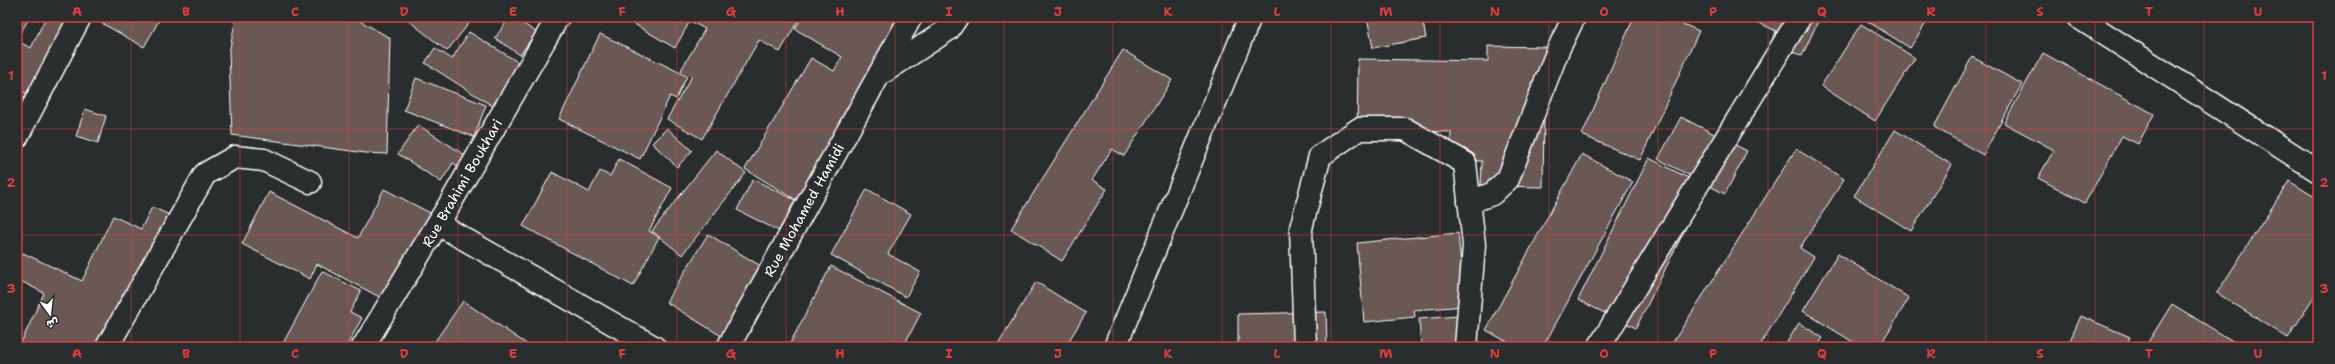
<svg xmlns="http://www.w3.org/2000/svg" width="2335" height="364" font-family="'Shantell Sans','Playpen Sans Arabic',sans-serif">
  <rect width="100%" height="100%" fill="#2a2d2e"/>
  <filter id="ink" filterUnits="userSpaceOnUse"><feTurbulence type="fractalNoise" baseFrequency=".025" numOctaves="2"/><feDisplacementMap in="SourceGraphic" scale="8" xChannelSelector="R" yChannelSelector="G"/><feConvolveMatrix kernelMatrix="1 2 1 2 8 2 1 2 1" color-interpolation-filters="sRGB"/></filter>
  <g filter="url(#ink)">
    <g fill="#6b5954" stroke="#fff">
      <path d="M17 17H30L17 38Z"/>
      <path d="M46 17H90L48 104 17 89V41L31 48Z"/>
      <path d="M101 17H161L144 47 98 21Z"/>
      <path d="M236 17H353L390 38 387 154 366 153 232 135 229 53Z"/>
      <path d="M404 17H474L447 51Z"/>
      <path d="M510 17H513L536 32 520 55 495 38Z"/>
      <path d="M625 17H800L780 52 759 40 702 139 667 119 692 76 681 70 705 29 690 21 675 48 624 18Z"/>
      <path d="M802 17H907L798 201 745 169 811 58 834 71 842 57 795 29Z"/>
      <path d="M1367 17H1422L1426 38 1373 48Z"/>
      <path d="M1634 17H1667L1699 31 1640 160 1582 135Z"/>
      <path d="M1747 17H1820L1802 56 1771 42 1776 31Z"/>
      <path d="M1865 17H1930L1910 48 1864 19Z"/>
      <path d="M1861 24 1915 58 1875 121 1821 86Z"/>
      <path d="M469 32 526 67 499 110 425 63 435 48 452 59Z"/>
      <path d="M600 34 687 76 676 99 670 96 640 159 559 119Z"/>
      <path d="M1488 46 1545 47 1543 187 1481 186 1482 161 1450 160 1451 132 1405 131 1357 136 1358 59 1488 61Z"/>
      <path d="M1123 50 1172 80 1124 156 1112 149 1092 180 1107 189 1062 261 1011 229Z"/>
      <path d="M2043 53 2154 114 2138 144 2122 136 2085 203 2038 178 2054 150 2004 123Z"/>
      <path d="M1972 57 2022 84 1983 155 1934 127Z"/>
      <path d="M416 78 486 105 474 137 404 110Z"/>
      <path d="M85 109 106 116 98 143 76 136Z"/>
      <path d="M1681 117 1747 151 1725 194 1658 159Z"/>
      <path d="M418 125 471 159 464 170 453 163 441 182 398 154Z"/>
      <path d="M667 128 692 151 677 167 652 143Z"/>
      <path d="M1895 130 1952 165 1911 231 1854 196Z"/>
      <path d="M1796 149 1844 179 1800 248 1814 257 1759 347H1670Z"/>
      <path d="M716 150 746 173 682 255 652 231Z"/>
      <path d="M1582 154 1633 182 1543 347H1516L1486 330Z"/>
      <path d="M1649 158 1706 187 1636 328 1578 300Z"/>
      <path d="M619 159 672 188 649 231 659 237 633 286 523 226 552 172 589 192 600 171 610 176Z"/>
      <path d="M753 179 795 200 779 231 737 210Z"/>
      <path d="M2289 181 2318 199V290L2288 338 2217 293Z"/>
      <path d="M384 189 434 215 389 302 317 264 310 279 242 244 269 192 358 238Z"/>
      <path d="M867 189 911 214 888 254 920 272 906 297 831 255Z"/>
      <path d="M152 207 176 218 115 347H19L44 293 17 279V266L23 253 82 281 113 216 141 229Z"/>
      <path d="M1458 233 1465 306 1414 310 1415 317 1364 322 1357 243Z"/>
      <path d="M708 234 764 268 723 337 666 302Z"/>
      <path d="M1838 254 1909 298 1879 347H1861L1803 311Z"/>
      <path d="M831 266 921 313 903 347H788Z"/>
      <path d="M322 271 361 291 350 312 362 318 346 347H281Z"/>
      <path d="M1036 282 1086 313 1065 347H996Z"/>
      <path d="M463 301 531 347H431Z"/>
      <path d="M2172 304 2239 345 2238 347H2145Z"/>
      <path d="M1326 312 1327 347H1238V314Z"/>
      <path d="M1472 315 1474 347H1421L1419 319Z"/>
      <path d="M2081 316 2130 337 2125 347H2067Z"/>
      <path d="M1799 323 1823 338 1818 345 1821 347H1784Z"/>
    </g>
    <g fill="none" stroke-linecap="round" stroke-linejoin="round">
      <g stroke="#fff" stroke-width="25">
        <g id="minor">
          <path d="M2078 17 2318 171"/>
          <path d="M882 73 949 29 957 17"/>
          <path d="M17 137 80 17"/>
          <path d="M1469 202 1492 194 1508 179 1558 50 1574 17"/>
          <path d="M438 224 654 347"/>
          <path d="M107 347 205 174 235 157 264 160 310 182"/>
          <path d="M363 347 451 202 558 17"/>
          <path d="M728 347 911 17"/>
          <path d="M1115 347 1250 17"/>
          <path d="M1305 347 1301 228 1320 156 1359 129H1405L1465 163 1474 245 1466 347"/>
          <path d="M1599 347 1800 17"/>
        </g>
      </g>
      <use href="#minor" stroke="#2a2d2e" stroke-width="22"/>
    </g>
  </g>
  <path fill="none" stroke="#da3e3e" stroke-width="1" stroke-opacity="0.55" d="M131 17V347M240 17V347M349 17V347M458 17V347M567 17V347M677 17V347M786 17V347M895 17V347M1004 17V347M1113 17V347M1222 17V347M1331 17V347M1440 17V347M1549 17V347M1658 17V347M1768 17V347M1877 17V347M1986 17V347M2095 17V347M2204 17V347M17 129H2318M17 235H2318"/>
  <g text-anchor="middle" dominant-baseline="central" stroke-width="3" stroke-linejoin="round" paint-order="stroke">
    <g font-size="14" fill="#fff" stroke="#2a2d2e">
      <text transform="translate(462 183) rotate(-60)">Rue Brahimi Boukhari</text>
      <text transform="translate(804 210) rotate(-61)">Rue Mohamed Hamidi</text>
    </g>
  </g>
  <rect width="2335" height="364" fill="none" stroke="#2a2d2e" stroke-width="44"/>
  <g transform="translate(50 314) rotate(165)" stroke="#2a2d2e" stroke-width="3" paint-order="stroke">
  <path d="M0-3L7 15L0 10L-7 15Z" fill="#ffffff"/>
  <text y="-6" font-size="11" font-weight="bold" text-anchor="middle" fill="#ffffff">ش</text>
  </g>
  <rect x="22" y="22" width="2291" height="320" fill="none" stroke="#da3e3e" stroke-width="1.5"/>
  <g font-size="13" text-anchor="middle" font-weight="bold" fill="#da3e3e">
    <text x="77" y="16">A</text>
    <text x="186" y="16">B</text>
    <text x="295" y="16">C</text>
    <text x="404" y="16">D</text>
    <text x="513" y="16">E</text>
    <text x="622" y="16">F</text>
    <text x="731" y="16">G</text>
    <text x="840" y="16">H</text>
    <text x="949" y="16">I</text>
    <text x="1058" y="16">J</text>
    <text x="1168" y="16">K</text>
    <text x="1277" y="16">L</text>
    <text x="1386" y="16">M</text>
    <text x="1495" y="16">N</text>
    <text x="1604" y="16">O</text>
    <text x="1713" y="16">P</text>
    <text x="1822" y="16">Q</text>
    <text x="1931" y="16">R</text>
    <text x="2040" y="16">S</text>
    <text x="2149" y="16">T</text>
    <text x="2258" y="16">U</text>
    <text x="11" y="80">1</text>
    <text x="2324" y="80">1</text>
    <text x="11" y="187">2</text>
    <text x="2324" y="187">2</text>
    <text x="11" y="293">3</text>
    <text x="2324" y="293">3</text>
    <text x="77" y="358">A</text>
    <text x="186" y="358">B</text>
    <text x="295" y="358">C</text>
    <text x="404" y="358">D</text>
    <text x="513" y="358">E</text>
    <text x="622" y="358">F</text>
    <text x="731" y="358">G</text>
    <text x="840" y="358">H</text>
    <text x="949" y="358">I</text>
    <text x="1058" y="358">J</text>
    <text x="1168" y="358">K</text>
    <text x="1277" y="358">L</text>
    <text x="1386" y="358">M</text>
    <text x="1495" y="358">N</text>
    <text x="1604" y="358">O</text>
    <text x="1713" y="358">P</text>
    <text x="1822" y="358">Q</text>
    <text x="1931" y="358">R</text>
    <text x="2040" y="358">S</text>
    <text x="2149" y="358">T</text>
    <text x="2258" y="358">U</text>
  </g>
</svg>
